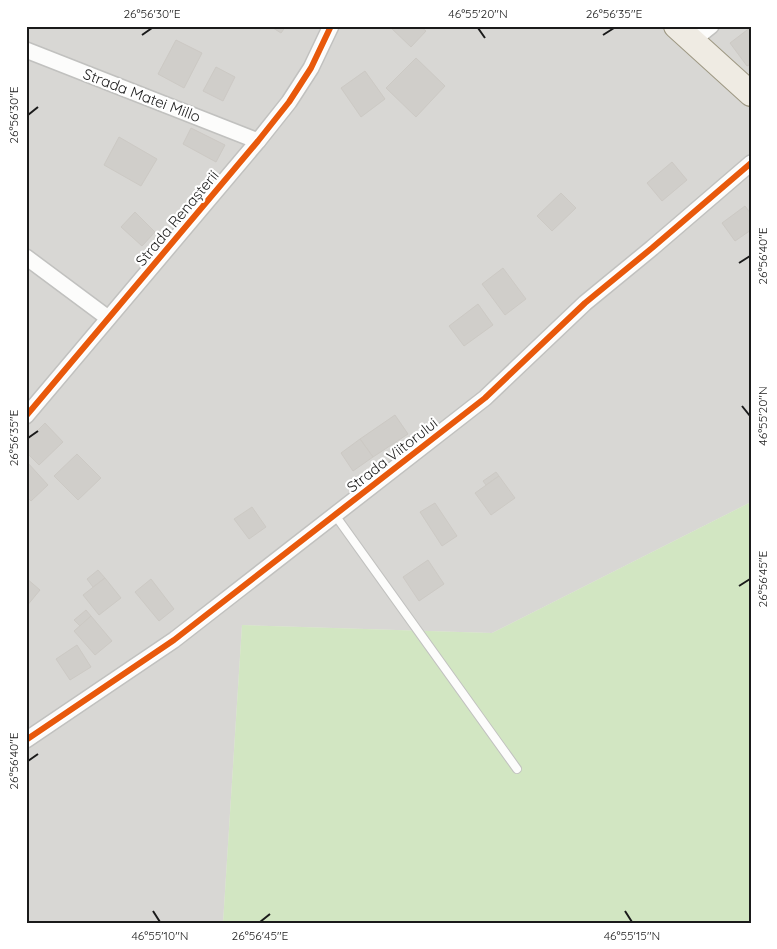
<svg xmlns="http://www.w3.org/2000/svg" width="777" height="949" font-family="Quicksand,sans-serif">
  <rect width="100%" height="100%" fill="#e9e8e3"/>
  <path fill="#d8d7d4" d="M26 26H751V502L492 633 242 625 223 923H26Z"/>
  <path fill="#d2e6c2" d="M751 502V923H223L242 625 492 633Z"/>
  <g fill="#d0ceca" stroke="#ccc9c4">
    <path d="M270 26H286L281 33Z"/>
    <path d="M389 26H420L426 31 411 47Z"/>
    <path d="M751 27V64L747 66 730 43Z"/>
    <path d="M176 40 202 53 184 88 158 74Z"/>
    <path d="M416 58 445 86 416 117 386 88Z"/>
    <path d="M216 67 235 77 223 101 203 91Z"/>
    <path d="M365 71 385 99 361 117 341 88Z"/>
    <path d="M191 128 225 145 216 162 183 144Z"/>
    <path d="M119 137 157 159 141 186 104 165Z"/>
    <path d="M672 162 687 180 662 201 647 183Z"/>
    <path d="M561 193 576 208 552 231 537 216Z"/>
    <path d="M745 206 751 214V230L735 241 722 223Z"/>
    <path d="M135 212 155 232 142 246 121 227Z"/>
    <path d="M503 268 526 299 505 315 482 284Z"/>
    <path d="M478 304 493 325 464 346 449 326Z"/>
    <path d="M395 415 408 434 373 457 360 439Z"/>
    <path d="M45 423 63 442 39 465 26 452V442Z"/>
    <path d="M360 439 373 457 353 471 341 453Z"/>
    <path d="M77 454 101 478 78 500 54 476Z"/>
    <path d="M27 462 48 485 31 501 26 496Z"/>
    <path d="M496 472 499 476 486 485 483 481Z"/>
    <path d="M499 476 515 498 491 515 475 493Z"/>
    <path d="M435 503 457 536 442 546 420 512Z"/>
    <path d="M252 507 266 527 249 539 234 519Z"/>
    <path d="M428 560 444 584 419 601 403 577Z"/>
    <path d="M98 570 105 578 93 587 87 579Z"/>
    <path d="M26 578 40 590 26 607Z"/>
    <path d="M105 578 121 598 99 615 83 595Z"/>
    <path d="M151 579 174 609 159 621 135 592Z"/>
    <path d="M86 610 91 616 80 626 74 620Z"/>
    <path d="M91 616 112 641 95 655 74 631Z"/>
    <path d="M77 645 91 667 70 680 56 659Z"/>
  </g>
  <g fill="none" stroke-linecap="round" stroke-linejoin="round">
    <g stroke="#c1c1bf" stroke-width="10">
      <path id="service" d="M335 515 517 769"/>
    </g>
    <g stroke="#c1c1bf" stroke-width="18">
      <g id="minor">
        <path d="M694 42 701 34 711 26"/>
        <path d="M26 50 258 141"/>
        <path d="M26 257 108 318"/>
        <path d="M26 416 258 141 289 102 311 68 331 26"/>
        <path d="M26 740 174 640 485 398 585 303 652 248 751 163"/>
      </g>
    </g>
    <g stroke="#9d9782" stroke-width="26">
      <path id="primary" d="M676 26 751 94"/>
    </g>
    <use href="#service" stroke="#fcfcfb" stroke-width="8"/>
    <use href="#minor" stroke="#fcfcfb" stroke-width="15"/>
    <use href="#primary" stroke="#efebe3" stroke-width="24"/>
    <g stroke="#fff" stroke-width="9">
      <g id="cycleway">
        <path d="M26 416 258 141 289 102 311 68 331 26"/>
        <path d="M26 740 174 640 485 398 585 303 652 248 751 163"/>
      </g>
    </g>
    <use href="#cycleway" stroke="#e8590c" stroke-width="6"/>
  </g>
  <path fill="none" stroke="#1a1a1a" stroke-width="2" d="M478 28 485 38M142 35 152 28M603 35 614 28M28 115 38 107M739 263 750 256M742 406 750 416M28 438 38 431M739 586 750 579M28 761 38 754M153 911 160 922M625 911 632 922M260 922 270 914"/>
  <g text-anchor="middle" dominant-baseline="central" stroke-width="4.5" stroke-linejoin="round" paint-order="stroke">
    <g font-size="15" fill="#1a1a1a" stroke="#fff">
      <text transform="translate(142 95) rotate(21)">Strada Matei Millo</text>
      <text transform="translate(177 218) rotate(-50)">Strada Renașterii</text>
      <text transform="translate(392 455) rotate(-38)">Strada Viitorului</text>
    </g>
  </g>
  <rect width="777" height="949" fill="none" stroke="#ffffff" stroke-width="55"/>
  <rect x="28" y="28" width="722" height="894" fill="none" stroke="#1a1a1a" stroke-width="2"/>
  <g font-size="12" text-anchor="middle" fill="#1a1a1a">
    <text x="152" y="18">26°56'30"E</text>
    <text x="478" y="18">46°55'20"N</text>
    <text x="614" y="18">26°56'35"E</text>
    <text transform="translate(14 115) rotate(-90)" y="4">26°56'30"E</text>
    <text transform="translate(763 256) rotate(-90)" y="4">26°56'40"E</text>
    <text transform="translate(763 416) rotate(-90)" y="4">46°55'20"N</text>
    <text transform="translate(14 438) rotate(-90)" y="4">26°56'35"E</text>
    <text transform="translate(763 579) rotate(-90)" y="4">26°56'45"E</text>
    <text transform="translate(14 761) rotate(-90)" y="4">26°56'40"E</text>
    <text x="160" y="940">46°55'10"N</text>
    <text x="260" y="940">26°56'45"E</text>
    <text x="632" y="940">46°55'15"N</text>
  </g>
</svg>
